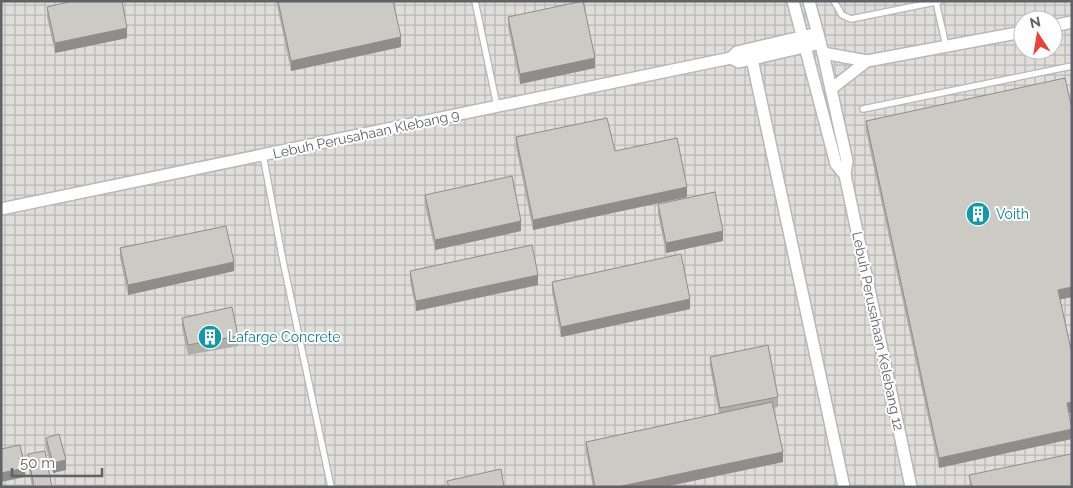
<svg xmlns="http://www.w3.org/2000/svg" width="1073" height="488" font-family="Raleway,sans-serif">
  <defs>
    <pattern id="industrial-grid" width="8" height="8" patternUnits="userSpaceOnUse" patternTransform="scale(1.25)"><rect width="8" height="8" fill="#e0deda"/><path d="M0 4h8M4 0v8" fill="none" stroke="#b9b8b5"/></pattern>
  </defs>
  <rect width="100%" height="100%" fill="#f1efe8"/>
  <path fill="url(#industrial-grid)" fill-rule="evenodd" d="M1 1H1072V487H1ZM1023 20H1053V50H1023Z"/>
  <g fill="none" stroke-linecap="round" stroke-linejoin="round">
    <g stroke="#b5b8bc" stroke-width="8">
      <g id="service">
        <path d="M475 1 497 106"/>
        <path d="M834 1 842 15 851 19 940 1"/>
        <path d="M936 2 946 46"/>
        <path d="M863 109 1072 66"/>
        <path d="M263 155 283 261 331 487"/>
      </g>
    </g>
    <g stroke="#b5b8bc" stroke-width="14">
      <g id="minor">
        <path d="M793 1 836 164 845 175"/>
        <path d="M809 1 823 53 847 161 845 175 911 487"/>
        <path d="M1053 26 1072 22"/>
        <path d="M823 53 867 61 1023 32"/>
        <path d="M731 58 739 62 813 45"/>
        <path d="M752 59 844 487"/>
        <path d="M831 89 867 61"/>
        <path d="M1 209 731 58 737 52 818 33"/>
      </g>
    </g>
    <use href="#service" stroke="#fff" stroke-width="5.5"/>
    <use href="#minor" stroke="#fff" stroke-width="11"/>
  </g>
  <g fill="#afaea9">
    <path d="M276 1H393L401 47 291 71Z"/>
    <path d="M47 7 127 38 55 53 47 17Z"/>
    <path d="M508 17 595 68 520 84 508 27Z"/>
    <path d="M866 121 1072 297 1060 299 1072 354V412L939 468 866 131Z"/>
    <path d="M516 137 615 151 687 197 533 230 516 147Z"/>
    <path d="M425 195 521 231 435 250 425 205Z"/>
    <path d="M658 204 723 241 666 253 658 214Z"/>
    <path d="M120 248 234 271 128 295 120 258Z"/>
    <path d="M410 271 538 285 416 311 410 281Z"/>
    <path d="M552 282 690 309 561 337 552 292Z"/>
    <path d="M182 318 238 336V346L188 355 182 328Z"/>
    <path d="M710 357 778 397V407L773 408 783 462 664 487H593L586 452V442L719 414 710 367Z"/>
    <path d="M46 438 66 470 53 473 46 448Z"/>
    <path d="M28 454 52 487H32L28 464Z"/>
    <path d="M969 475 1072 487H970Z"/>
  </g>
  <g fill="#8f8d8a">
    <path d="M127 28V38L55 53V43Z"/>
    <path d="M401 37V47L291 71V61Z"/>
    <path d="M595 58V68L520 84V74Z"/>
    <path d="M687 187V197L533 230V220Z"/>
    <path d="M521 221V231L435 250V240Z"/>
    <path d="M723 231V241L666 253V243Z"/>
    <path d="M234 262V271L128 295V285Z"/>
    <path d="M538 275V285L416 311V301Z"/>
    <path d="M1072 287V297L1058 300V290Z"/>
    <path d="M690 299V309L561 337V327Z"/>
    <path d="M1072 402V412L1067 413V403Z"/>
    <path d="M1072 429V439L939 468V458Z"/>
    <path d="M783 452V462L664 487H617Z"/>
    <path d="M66 460V470L53 473V463Z"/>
    <path d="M25 468V477L1 482V473Z"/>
  </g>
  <g fill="#cccac5" stroke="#8f8d8a">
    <path d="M73 1H122L127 28 55 43 47 7Z"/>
    <path d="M278 1H393L401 37 291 61Z"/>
    <path d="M583 1 595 58 520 74 508 17Z"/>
    <path d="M1065 78 1072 109V287L1058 290 1072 354V402L1067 403 1072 429 939 458 866 121Z"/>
    <path d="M607 118 615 151 677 138 687 187 533 220 516 137Z"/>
    <path d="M512 176 521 221 435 240 425 195Z"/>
    <path d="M715 192 723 231 666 243 658 204Z"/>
    <path d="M226 226 234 262 128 285 120 248Z"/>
    <path d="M532 245 538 275 416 301 410 271Z"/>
    <path d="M681 254 690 299 561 327 552 282Z"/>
    <path d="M232 307 238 336 188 345 182 318Z"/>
    <path d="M768 345 778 397 720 408 710 357Z"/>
    <path d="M772 402 783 452 617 487H595L586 442Z"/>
    <path d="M59 434 66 460 53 463 46 438Z"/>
    <path d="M20 445 25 468 1 473V449Z"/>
    <path d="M45 451 52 487H34L28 454Z"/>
    <path d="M1071 454 1072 459V487H972L969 475Z"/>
    <path d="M501 469 504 487H449L447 481Z"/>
  </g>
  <defs>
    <g id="building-disc" transform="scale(1.25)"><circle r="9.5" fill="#0f9aa8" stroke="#fff"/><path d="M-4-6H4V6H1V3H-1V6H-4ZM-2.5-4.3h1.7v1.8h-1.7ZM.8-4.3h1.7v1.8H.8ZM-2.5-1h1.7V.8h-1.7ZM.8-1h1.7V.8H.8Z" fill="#fff"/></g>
  </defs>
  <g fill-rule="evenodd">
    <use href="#building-disc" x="978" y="214"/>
    <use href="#building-disc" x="210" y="337"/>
  </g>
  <g text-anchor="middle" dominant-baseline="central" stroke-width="4" stroke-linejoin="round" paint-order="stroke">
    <g font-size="14" fill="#5f6368" stroke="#fff">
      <text transform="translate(366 134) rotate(-12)">Lebuh Perusahaan Klebang 9</text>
      <text transform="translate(878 331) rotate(78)">Lebuh Perusahaan Kelebang 12</text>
    </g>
    <g font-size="14" fill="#0d838f" stroke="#fff" text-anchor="start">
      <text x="996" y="214">Voith</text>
      <text x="228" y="337">Lafarge Concrete</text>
    </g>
  </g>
  <rect width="1073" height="488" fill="none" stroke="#5f6368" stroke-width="5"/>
  <g transform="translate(1038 35) rotate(348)"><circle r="24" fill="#ffffff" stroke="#bfc1c3"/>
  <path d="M0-4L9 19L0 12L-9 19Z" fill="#ea4335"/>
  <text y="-8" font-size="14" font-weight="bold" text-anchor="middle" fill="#5f6368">N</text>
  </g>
  <path d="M12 468v8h90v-8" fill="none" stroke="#5f6368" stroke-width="2.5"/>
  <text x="20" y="468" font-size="15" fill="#5f6368" stroke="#ffffff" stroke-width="4" paint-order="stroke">50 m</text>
</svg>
